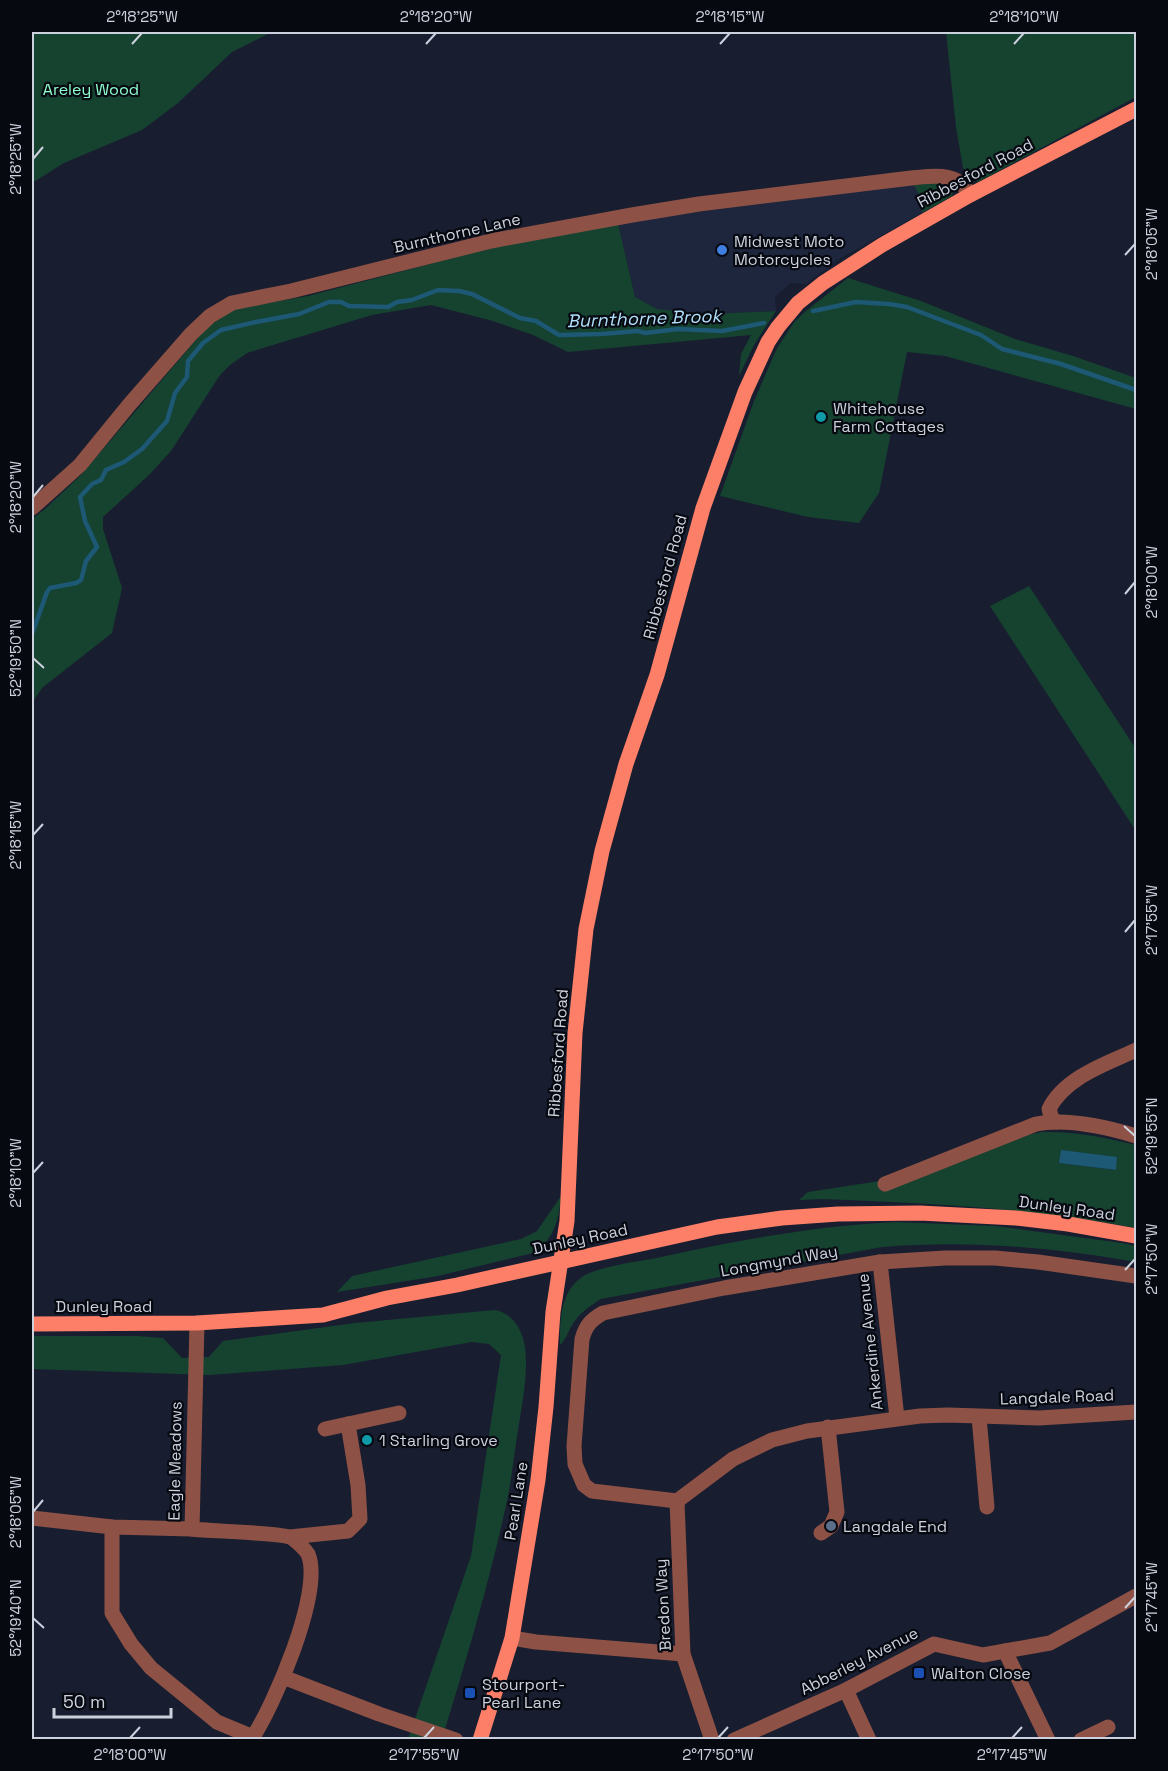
<svg xmlns="http://www.w3.org/2000/svg" width="1168" height="1771" font-family="'Space Grotesk',sans-serif">
  <rect width="100%" height="100%" fill="#181e30"/>
  <path fill="#1e263e" d="M913 184 922 200V213L839 259 806 284 791 283 775 297 776 311 709 314 657 310 635 297 618 223 800 198Z"/>
  <g fill="#164230" fill-rule="evenodd">
    <path d="M32 32H272L232 52 178 103 142 130 64 163 32 183Z"/>
    <path d="M946 32H1136V97L978 182 963 168 956 127Z"/>
    <path d="M938 183 951 187 953 192 952 196 922 213V200L913 184Z"/>
    <path d="M618 223 635 297 657 309 709 314 776 311 754 345 739 376 741 354 751 335 568 352 533 335 493 321 431 305 372 315 247 353 230 365 220 375 171 451 149 475 103 517V529L122 588 112 633 42 688 32 703V519L45 509 82 474 207 327 234 309 308 296 502 245Z"/>
    <path d="M848 278 921 301 1015 339 1073 356 1136 378V409L945 356 907 352 879 493 859 523 808 517 720 496 754 401 777 348 795 321 807 310Z"/>
    <path d="M1029 586 1136 749V831L990 606Z"/>
    <path d="M1041 1132C1074 1131 1104 1137 1136 1145V1228C1032 1208 929 1203 822 1199L799 1200 808 1192 880 1181 1023 1136ZM1117 1157 1115 1170 1060 1163Z"/>
    <path d="M561 1196C559 1220 554 1240 533 1253L438 1276 337 1292 352 1276 521 1239 537 1231Z"/>
    <path d="M896 1222 995 1226 1122 1243 1136 1246V1262C1052 1247 968 1240 882 1247L601 1299C588 1307 578 1314 571 1327 567 1334 566 1339 560 1345 560 1319 560 1290 585 1275 600 1267 634 1262 652 1259 733 1241 813 1226 896 1222Z"/>
    <path d="M495 1310C511 1313 520 1326 524 1342 530 1370 521 1409 517 1437 513 1461 511 1486 505 1510 488 1587 465 1664 442 1739H408L471 1556 501 1355 489 1344 472 1342 343 1365 209 1375 32 1369V1336H138L163 1338 182 1358 209 1357 223 1341 355 1323Z"/>
  </g>
  <path fill="#1d5875" d="M1061 1150 1117 1157 1116 1170 1059 1163Z"/>
  <g fill="none" stroke-linecap="round" stroke-linejoin="round">
    <g stroke="#1d5875" stroke-width="4.5">
      <path d="M813 311 856 302 889 304 907 307 981 335 1002 349 1061 364 1136 390"/>
      <path d="M32 634 47 592 50 588 76 583 81 580 86 561 97 547 85 521 80 497 92 484 101 480 106 470 124 462 142 449 167 421 175 393 187 377 188 361 203 343 221 330 256 322 299 314 329 302H341L349 306 388 307 397 302 412 300 438 290 459 291 472 294 520 318 536 321 559 335 601 334 638 331 645 333 678 329 722 331 764 323"/>
    </g>
    <g stroke="#8e5145" stroke-width="15">
      <path d="M32 508 80 465 129 405 191 334 210 316 232 303 291 291 491 241 632 215 699 204 911 178C934 176 958 171 970 195"/>
      <path d="M1057 1122 1052 1119 1049 1109C1065 1077 1106 1064 1136 1050"/>
      <path d="M885 1184 1036 1124C1067 1118 1106 1127 1136 1136"/>
      <path d="M880 1262 897 1418"/>
      <path d="M1136 1276 1038 1262 995 1258H945L880 1262 724 1288 603 1313C591 1320 586 1325 582 1339L574 1446 575 1464 584 1485 592 1491 677 1501 733 1459 772 1440 807 1431 920 1416 948 1415 1039 1418 1136 1412"/>
      <path d="M197 1323 192 1529C207 1531 284 1533 292 1538 297 1542 305 1549 308 1554 324 1591 273 1708 251 1740"/>
      <path d="M979 1417 987 1507"/>
      <path d="M325 1429 399 1413"/>
      <path d="M677 1501 683 1654 712 1740"/>
      <path d="M32 1518 112 1527 192 1529"/>
      <path d="M112 1527V1613L131 1644 151 1668 217 1722 253 1737"/>
      <path d="M821 1533 831 1526 837 1512 828 1427"/>
      <path d="M290 1537 348 1531 360 1519 358 1485 348 1424"/>
      <path d="M512 1638 536 1642 683 1654"/>
      <path d="M1005 1651 1048 1740"/>
      <path d="M283 1677 379 1714 456 1740"/>
      <path d="M846 1690 869 1740"/>
      <path d="M734 1740 846 1690 934 1644 983 1655 1050 1643 1136 1596"/>
      <path d="M1081 1740 1108 1727"/>
    </g>
    <g stroke="#fe7f68" stroke-width="15">
      <path d="M32 1324 197 1323 323 1315 387 1298 457 1285 717 1227 782 1218 838 1214 920 1213 1016 1218 1068 1224 1136 1236"/>
      <path d="M480 1740 512 1638 538 1480 546 1407 553 1312 567 1221 575 1033 586 929 602 851 626 764 657 675 703 508 745 392 768 342 778 327 798 303 823 283 882 245 970 195 1136 109"/>
    </g>
  </g>
  <path fill="none" stroke="#cdd1de" stroke-width="2" d="M132 44 142 33M426 44 436 33M720 44 730 33M1014 44 1024 33M33 159 43 147M1125 255 1135 244M33 497 43 485M1125 594 1135 582M33 658 44 668M33 835 43 824M1125 932 1135 920M1124 1126 1135 1136M33 1173 43 1162M1125 1270 1135 1259M33 1512 43 1500M1125 1608 1135 1597M33 1618 44 1628M130 1738 140 1727M424 1738 434 1727M718 1738 728 1727M1012 1738 1022 1727"/>
  <circle fill="#3f7fe0" stroke="#060910" stroke-width="2" cx="722" cy="250" r="6"/>
  <g fill="#0f9aa8" stroke="#060910" stroke-width="2">
    <circle cx="821" cy="417" r="6"/>
    <circle cx="367" cy="1440" r="6"/>
  </g>
  <circle fill="#5c6f8a" stroke="#060910" stroke-width="2" cx="831" cy="1526" r="6"/>
  <g fill="#1a4fb4" stroke="#060910" stroke-width="2">
    <rect x="913" y="1667" width="12" height="12" rx="3"/>
    <rect x="464" y="1687" width="12" height="12" rx="3"/>
  </g>
  <g text-anchor="middle" dominant-baseline="central" stroke-width="4.5" stroke-linejoin="round" paint-order="stroke">
    <g font-size="16" fill="#8effce" stroke="#060910">
      <text x="91" y="89">Areley Wood</text>
    </g>
    <g font-size="16" fill="#cdd1de" stroke="#060910">
      <text transform="translate(975 173) rotate(-28)">Ribbesford Road</text>
      <text transform="translate(457 233) rotate(-13)">Burnthorne Lane</text>
      <text transform="translate(665 577) rotate(-75)">Ribbesford Road</text>
      <text transform="translate(558 1053) rotate(-86)">Ribbesford Road</text>
      <text transform="translate(1067 1208) rotate(8)">Dunley Road</text>
      <text transform="translate(580 1239) rotate(-12)">Dunley Road</text>
      <text transform="translate(779 1261) rotate(-10)">Longmynd Way</text>
      <text x="104" y="1306">Dunley Road</text>
      <text transform="translate(870 1342) rotate(-96)">Ankerdine Avenue</text>
      <text transform="translate(1057 1397) rotate(-2)">Langdale Road</text>
      <text transform="translate(175 1461) rotate(-89)">Eagle Meadows</text>
      <text transform="translate(516 1501) rotate(-81)">Pearl Lane</text>
      <text transform="translate(663 1605) rotate(-93)">Bredon Way</text>
      <text transform="translate(859 1661) rotate(-27)">Abberley Avenue</text>
    </g>
    <g font-size="16" fill="#cdd1de" stroke="#060910" text-anchor="start">
      <text x="734" y="241">Midwest Moto<tspan x="734" dy="18">Motorcycles</tspan></text>
      <text x="833" y="408">Whitehouse<tspan x="833" dy="18">Farm Cottages</tspan></text>
      <text x="379" y="1440">1 Starling Grove</text>
      <text x="843" y="1526">Langdale End</text>
      <text x="931" y="1673">Walton Close</text>
      <text x="482" y="1684">Stourport-<tspan x="482" dy="18">Pearl Lane</tspan></text>
    </g>
    <g font-size="18" font-style="italic" fill="#b1e0fc" stroke="#060910">
      <text transform="translate(644 318) rotate(-2)">Burnthorne Brook</text>
    </g>
  </g>
  <rect width="1168" height="1771" fill="none" stroke="#060910" stroke-width="66"/>
  <path d="M54 1708v9h117v-9" fill="none" stroke="#cdd1de" stroke-width="3"/>
  <text x="63" y="1708" font-size="18" fill="#cdd1de" stroke="#060910" stroke-width="4.5" paint-order="stroke">50 m</text>
  <rect x="33" y="33" width="1102" height="1705" fill="none" stroke="#cdd1de" stroke-width="2"/>
  <g font-size="15" text-anchor="middle" fill="#cdd1de">
    <text x="142" y="22">2°18'25"W</text>
    <text x="436" y="22">2°18'20"W</text>
    <text x="730" y="22">2°18'15"W</text>
    <text x="1024" y="22">2°18'10"W</text>
    <text transform="translate(16 159) rotate(-90)" y="5">2°18'25"W</text>
    <text transform="translate(1152 244) rotate(-90)" y="5">2°18'05"W</text>
    <text transform="translate(16 497) rotate(-90)" y="5">2°18'20"W</text>
    <text transform="translate(1152 582) rotate(-90)" y="5">2°18'00"W</text>
    <text transform="translate(16 658) rotate(-90)" y="5">52°19'50"N</text>
    <text transform="translate(16 835) rotate(-90)" y="5">2°18'15"W</text>
    <text transform="translate(1152 920) rotate(-90)" y="5">2°17'55"W</text>
    <text transform="translate(1152 1136) rotate(-90)" y="5">52°19'55"N</text>
    <text transform="translate(16 1173) rotate(-90)" y="5">2°18'10"W</text>
    <text transform="translate(1152 1259) rotate(-90)" y="5">2°17'50"W</text>
    <text transform="translate(16 1512) rotate(-90)" y="5">2°18'05"W</text>
    <text transform="translate(1152 1597) rotate(-90)" y="5">2°17'45"W</text>
    <text transform="translate(16 1618) rotate(-90)" y="5">52°19'40"N</text>
    <text x="130" y="1760">2°18'00"W</text>
    <text x="424" y="1760">2°17'55"W</text>
    <text x="718" y="1760">2°17'50"W</text>
    <text x="1012" y="1760">2°17'45"W</text>
  </g>
</svg>
